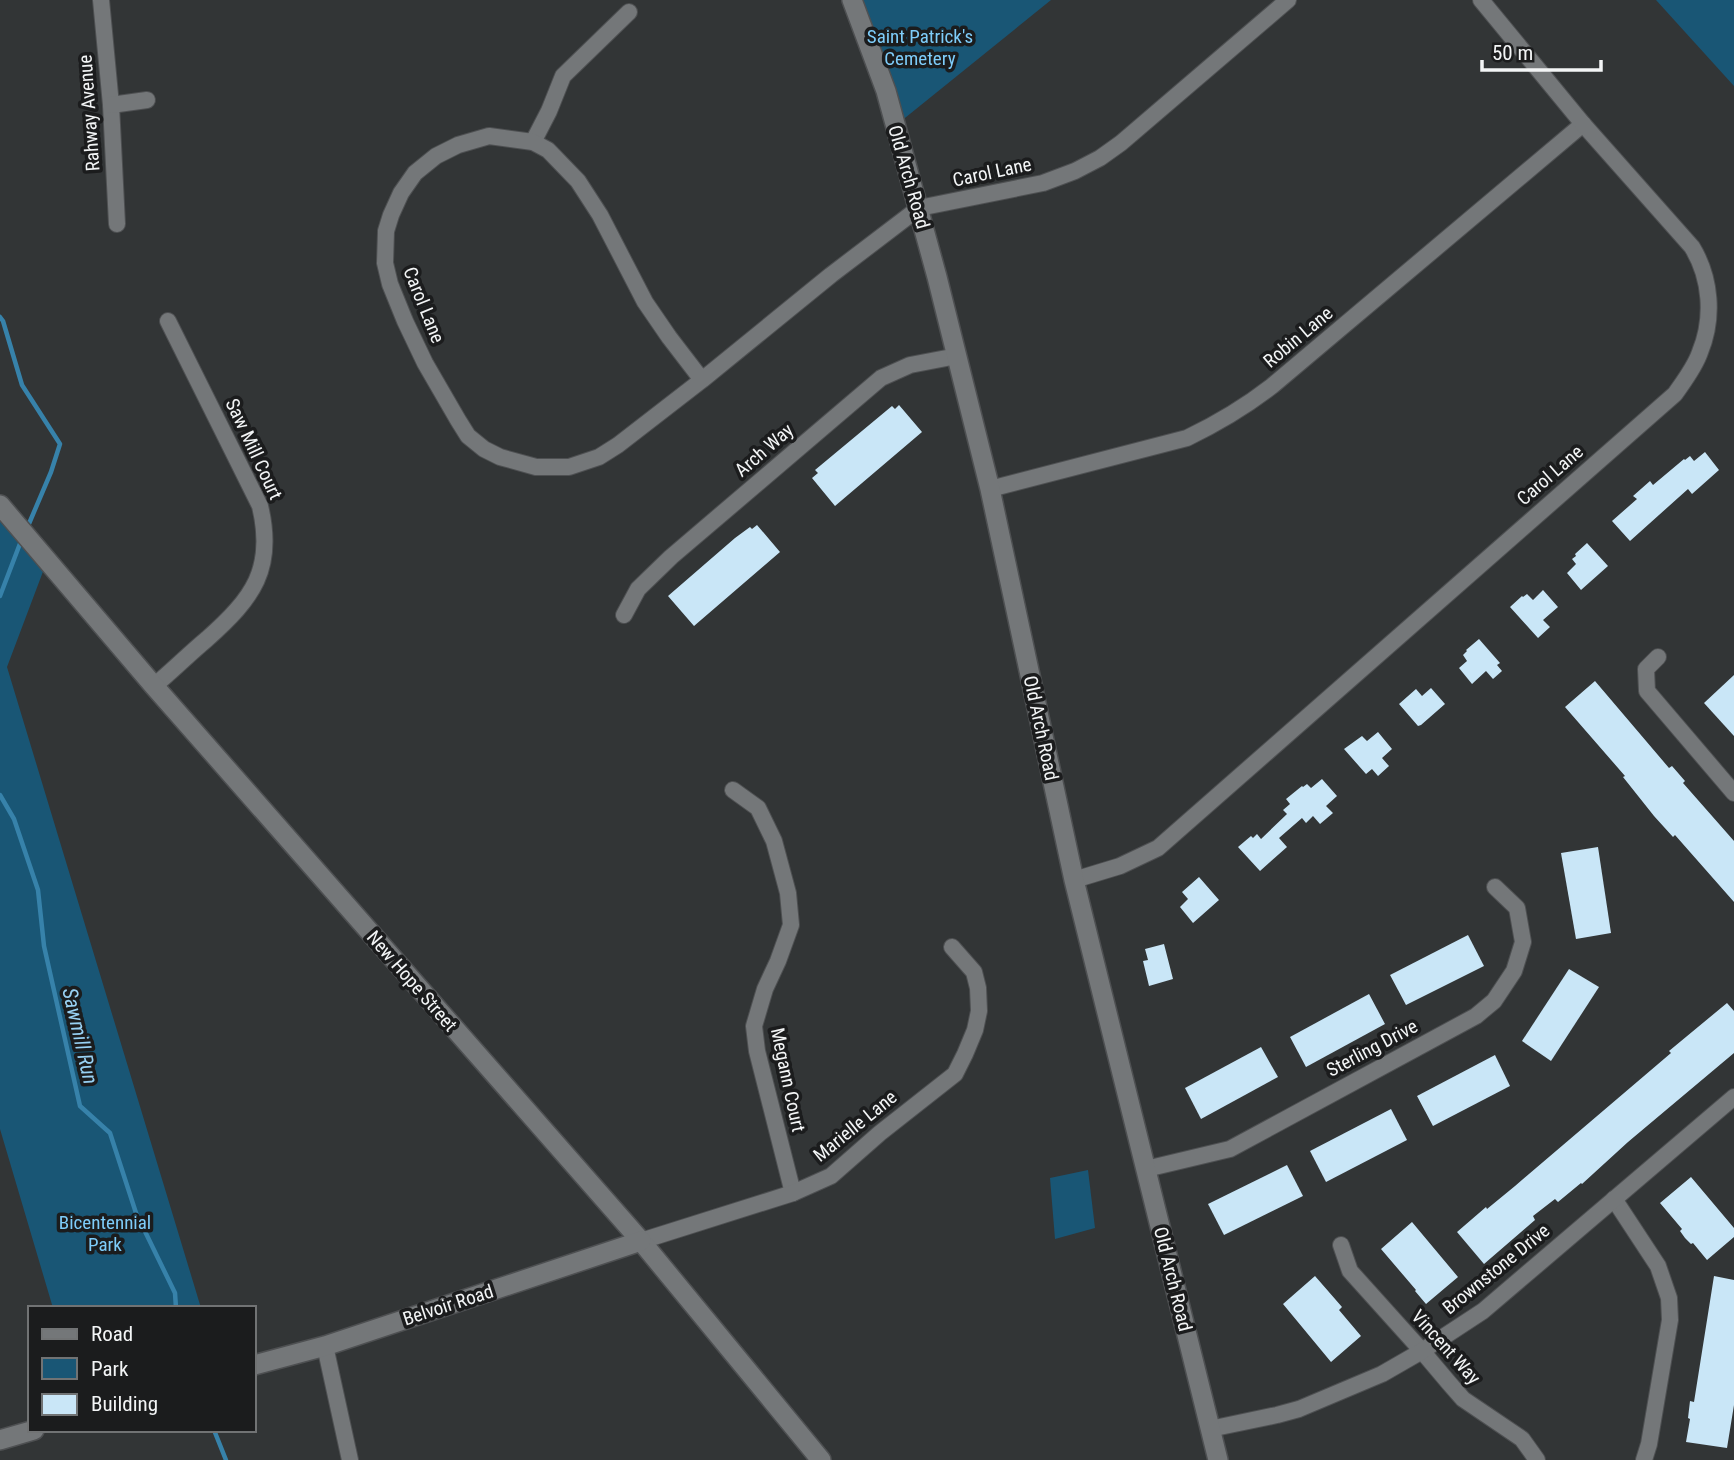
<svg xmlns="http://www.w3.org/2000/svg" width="1734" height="1460" font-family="'Roboto Condensed',sans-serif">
  <rect width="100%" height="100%" fill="#323536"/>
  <g fill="#195675">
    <path d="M852 0H1051L895 126Z"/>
    <path d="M1656 0H1734V86Z"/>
    <path d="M0 505 47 561 7 667 201 1308H53L0 1129Z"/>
    <path d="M1088 1170 1095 1228 1055 1239 1050 1178Z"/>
  </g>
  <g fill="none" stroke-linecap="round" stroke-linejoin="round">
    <g stroke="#3782aa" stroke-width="4.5">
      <path d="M0 317 3 321 22 385 60 444 51 472 28 526"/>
      <path d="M0 596 21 541"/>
      <path d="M0 795 14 819 38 890 44 946 80 1106 110 1133 136 1213 175 1293 176 1308"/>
      <path d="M214 1430 226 1460"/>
    </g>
  </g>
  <g fill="#c9e6f7">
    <path d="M899 405 922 432 835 506 812 478 818 473 815 470 892 406 895 409Z"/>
    <path d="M1705 452 1719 470 1692 494 1688 489 1630 541 1612 521 1637 499 1633 496 1650 481 1653 485 1684 459 1685 460 1690 456 1694 461Z"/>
    <path d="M757 525 780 552 694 626 668 596 735 538 750 527 752 529Z"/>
    <path d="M1587 543 1608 566 1581 590 1567 573 1576 564 1572 559 1576 556 1575 554Z"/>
    <path d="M1543 590 1558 607 1543 620 1550 627 1538 638 1510 607 1522 596 1523 597 1527 594 1533 600Z"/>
    <path d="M1479 639 1500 663 1497 665 1502 671 1493 679 1486 671 1472 684 1459 668 1467 661 1463 655 1467 651 1466 650Z"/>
    <path d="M1734 675V736L1704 703Z"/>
    <path d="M1595 681 1669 768 1672 766 1685 781 1683 783 1734 841V902L1675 835 1673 837 1654 816 1623 777 1625 776 1565 707Z"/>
    <path d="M1431 688 1445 704 1421 725 1418 726 1399 704 1416 689 1422 696Z"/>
    <path d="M1378 732 1392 749 1382 758 1389 766 1378 776 1372 769 1366 774 1344 749 1362 736 1367 741Z"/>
    <path d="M1322 779 1337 796 1326 806 1333 813 1320 824 1313 816 1306 823 1302 818 1279 838 1287 847 1260 871 1238 847 1251 836 1253 838 1257 834 1261 839 1287 814 1283 810 1290 804 1286 799 1302 786 1303 787 1307 784 1311 788Z"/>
    <path d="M1598 847 1611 933 1576 939 1561 853Z"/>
    <path d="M1199 877 1219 900 1193 923 1180 907 1188 899 1182 892Z"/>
    <path d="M1468 935 1484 966 1406 1005 1390 975Z"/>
    <path d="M1164 944 1173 979 1149 986 1143 961 1148 960 1145 949Z"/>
    <path d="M1569 969 1599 987 1551 1061 1522 1041Z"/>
    <path d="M1369 994 1385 1024 1306 1067 1290 1037Z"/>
    <path d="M1727 1003 1734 1011V1053L1628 1142 1582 1184 1581 1183 1558 1202 1555 1199 1533 1216 1535 1220 1484 1264 1457 1232 1486 1207 1487 1209 1515 1186 1671 1053 1669 1051Z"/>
    <path d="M1261 1047 1278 1077 1201 1119 1185 1088Z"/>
    <path d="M1495 1055 1510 1086 1433 1126 1417 1096Z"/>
    <path d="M1391 1109 1407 1140 1326 1182 1310 1151Z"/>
    <path d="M1287 1165 1303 1196 1224 1235 1208 1204Z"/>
    <path d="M1691 1177 1734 1228V1237L1707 1260 1693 1243 1691 1244 1685 1238 1680 1231 1682 1229 1660 1203Z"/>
    <path d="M1412 1222 1458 1277 1426 1304 1415 1291 1416 1290 1381 1249Z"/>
    <path d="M1315 1276 1342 1307 1339 1310 1361 1336 1331 1362 1283 1304Z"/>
    <path d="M1714 1276 1734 1280V1405L1727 1448 1686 1442 1690 1419 1688 1418 1690 1401 1694 1402Z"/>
  </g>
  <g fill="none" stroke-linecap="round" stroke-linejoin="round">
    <g stroke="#4e5052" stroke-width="18">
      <g id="minor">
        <path d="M101 0 111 105 117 224"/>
        <path d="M111 105 147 100"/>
        <path d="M533 142 549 111 563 76 629 12"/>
        <path d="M702 380 669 337 645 302 600 215 578 181 548 150 533 142 489 136 458 145 436 156 415 173 401 193 391 215 386 231 385 263 390 284 405 321 425 363 458 420 468 436 484 449 500 457 536 467H569L599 457 618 445 702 380 831 275 919 208 1043 183 1075 171 1100 158 1121 143 1288 0"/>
        <path d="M990 489 1187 438C1218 423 1245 407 1272 386L1583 124"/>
        <path d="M624 615 638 589 671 557 881 378 910 365 957 356"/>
        <path d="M1658 657 1646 669 1647 691 1734 793"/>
        <path d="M154 686C172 671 189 654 207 639 253 598 275 569 260 506L168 321"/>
        <path d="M733 790 758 808 774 841 788 893 791 925 778 961 765 989 754 1026 757 1051 793 1193"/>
        <path d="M1074 880 1120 866 1158 848 1675 394C1684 381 1695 367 1700 352 1714 318 1711 278 1692 247L1583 124 1481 0"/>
        <path d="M1146 1169 1230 1149 1476 1016 1494 1001 1514 971 1523 942 1517 908 1495 887"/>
        <path d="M1614 1199 1658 1266 1669 1298 1670 1320 1649 1444 1644 1460"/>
        <path d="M641 1241 793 1193 831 1176 880 1133 955 1074 965 1054 975 1030 979 1011 978 988 974 972 952 947"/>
        <path d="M1341 1245 1350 1271 1422 1351 1449 1383 1463 1399 1522 1439 1537 1460"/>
        <path d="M325 1346 350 1460"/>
        <path d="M1210 1429 1277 1415 1299 1409 1382 1374 1422 1351 1483 1311 1734 1097"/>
      </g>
    </g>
    <g stroke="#4e5052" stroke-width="22">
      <g id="tertiary">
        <path d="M852 0 886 91 937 277 990 489 1074 880 1218 1460"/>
        <path d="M0 505 154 686 641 1241 821 1460"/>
        <path d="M254 1365 325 1346 641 1241"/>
        <path d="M0 1440 34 1430"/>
      </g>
    </g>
    <use href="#minor" stroke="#747779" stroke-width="16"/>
    <use href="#tertiary" stroke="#747779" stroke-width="19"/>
  </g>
  <g text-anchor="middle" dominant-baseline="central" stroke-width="7" stroke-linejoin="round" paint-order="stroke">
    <g font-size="19" fill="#7ecdfa" stroke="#1b1c1d">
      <text x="920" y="36">Saint Patrick's<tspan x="920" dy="22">Cemetery</tspan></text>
      <text x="105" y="1222">Bicentennial<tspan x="105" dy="22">Park</tspan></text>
    </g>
    <g font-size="19" fill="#f3f5f6" stroke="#1b1c1d">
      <text transform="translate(89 113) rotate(-94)">Rahway Avenue</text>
      <text transform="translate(992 172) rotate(-12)">Carol Lane</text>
      <text transform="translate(909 177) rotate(74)">Old Arch Road</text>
      <text transform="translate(424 305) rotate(68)">Carol Lane</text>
      <text transform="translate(1298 337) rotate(-40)">Robin Lane</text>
      <text transform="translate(254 449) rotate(65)">Saw Mill Court</text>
      <text transform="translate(764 450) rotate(-41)">Arch Way</text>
      <text transform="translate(1550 475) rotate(-41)">Carol Lane</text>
      <text transform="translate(1041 728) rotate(78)">Old Arch Road</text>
      <text transform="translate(412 981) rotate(49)">New Hope Street</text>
      <text transform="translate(1372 1048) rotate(-28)">Sterling Drive</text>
      <text transform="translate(788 1080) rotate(78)">Megann Court</text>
      <text transform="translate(855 1126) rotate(-39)">Marielle Lane</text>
      <text transform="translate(1496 1269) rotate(-39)">Brownstone Drive</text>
      <text transform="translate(1173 1279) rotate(76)">Old Arch Road</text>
      <text transform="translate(448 1305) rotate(-18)">Belvoir Road</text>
      <text transform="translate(1446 1347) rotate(48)">Vincent Way</text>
    </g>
    <g font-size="21" font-style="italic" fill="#98d1f3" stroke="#1b1c1d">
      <text transform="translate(80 1036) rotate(77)">Sawmill Run</text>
    </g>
  </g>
  <rect x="28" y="1306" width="228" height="126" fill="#1b1c1d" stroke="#717374" stroke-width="2"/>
  <rect x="42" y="1329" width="35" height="10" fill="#747779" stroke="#717374" stroke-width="2"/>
  <text x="91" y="1341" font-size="21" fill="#f3f5f6">Road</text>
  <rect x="42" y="1358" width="35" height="21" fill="#195675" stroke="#717374" stroke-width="2"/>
  <text x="91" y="1376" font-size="21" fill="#f3f5f6">Park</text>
  <rect x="42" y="1394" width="35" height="21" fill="#c9e6f7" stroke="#717374" stroke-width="2"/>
  <text x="91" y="1411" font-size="21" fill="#f3f5f6">Building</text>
  <path d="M1482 60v10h119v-10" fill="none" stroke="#f3f5f6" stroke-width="3.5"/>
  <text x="1492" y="60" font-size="21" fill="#f3f5f6" stroke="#1b1c1d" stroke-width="5" paint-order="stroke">50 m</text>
</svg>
